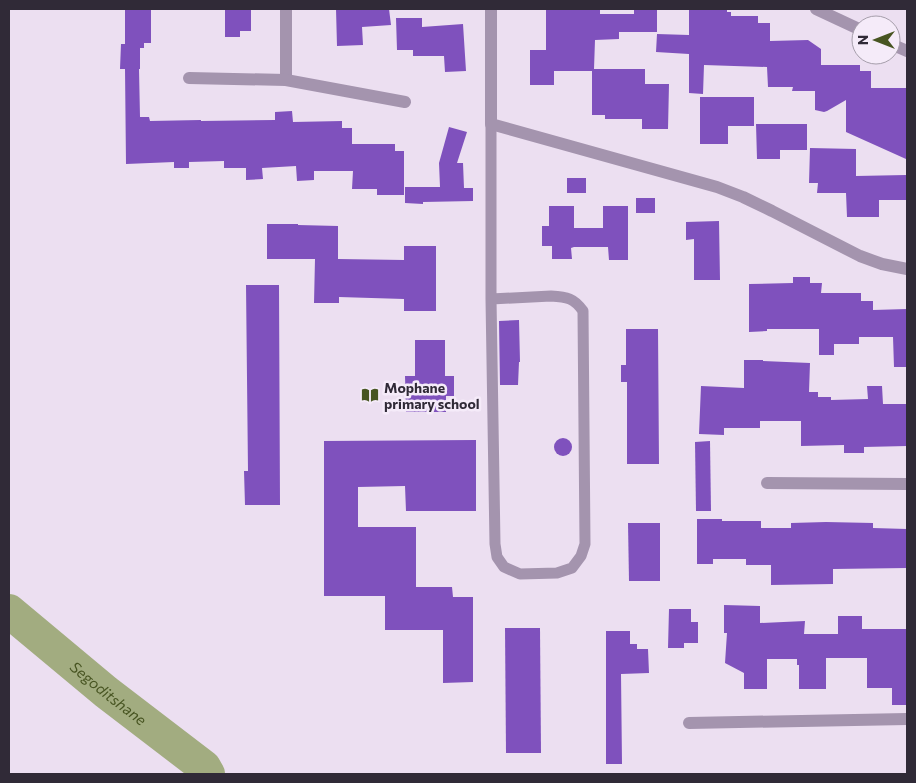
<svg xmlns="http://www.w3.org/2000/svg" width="916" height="783" font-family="Commissioner,sans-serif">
  <rect width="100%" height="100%" fill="#ecdff1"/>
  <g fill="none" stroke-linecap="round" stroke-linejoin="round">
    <path stroke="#a2ac80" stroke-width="34" id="s1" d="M9 611 106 692 204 767 208 774"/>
  </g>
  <g fill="#7f51bd">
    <path d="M125 9H151V43H144V48H140V69H139L140 117H149L150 121 201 120V121L275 120V112L292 111 293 122 342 121V128H352V144H395V151H404V195H377V189H352L353 171H314V180L297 181 296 166 262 168 263 179 246 180V168H224V161L189 162V168H174V162L126 164 125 69H120L121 44H125Z"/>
    <path d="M225 9H251V31H240V37H225Z"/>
    <path d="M336 9H389L391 25 362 27 363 45 337 46Z"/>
    <path d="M546 9H600V14H634V9H657V32H619V39L595 40 594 69H645V84H669L668 129H642V119H605V115H592V71H554V85H530V50H546Z"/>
    <path d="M689 9H727V12H731V16H758V23H770V41L808 40 821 49V65H860V71H871V88H907V140H906V159L846 132V100L827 111 824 112 815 110V91H792L793 87H768L767 67 704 65 703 94 689 93V54L656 52 657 34 689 35Z"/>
    <path d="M396 18H422V27L463 24 466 71 445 72 444 56H413V50H397Z"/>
    <path d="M700 97H754V126H728V144H700Z"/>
    <path d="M756 124H807V150H780V159H757Z"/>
    <path d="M449 127 467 132 457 163H463L464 188H473V201L423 202V204L405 203V187H440L439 163Z"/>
    <path d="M810 148 856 149V176L906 175V200H879V217H847L846 193H817L818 183H809Z"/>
    <rect x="567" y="178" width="19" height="15"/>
    <rect x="636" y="198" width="19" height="15"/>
    <path d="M549 206H574V228H603V206H628V260H609L608 247H574L571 248 572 259H552V246H542V226H549Z"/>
    <path d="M719 221 720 280H694V239L686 240V222Z"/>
    <path d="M267 224H298V225L338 226V259L404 260V246H436V311H404V299L339 297V303H314L315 259H267Z"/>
    <path d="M793 277H810V283H822L821 293H861V301H873V310L907 309V367H894L893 337H859V344H834V355H819V329H767V331L749 332V284L793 283Z"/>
    <path d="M246 285H279L280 505H245L244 471H248Z"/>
    <path d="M519 320 520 362H519L518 385H500L499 321Z"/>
    <path d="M626 329H658L659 464H627V382H621V365H626Z"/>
    <path d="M415 340H445V376H454V396H446V412H406L405 376H415Z"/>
    <path d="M744 360H763V361L810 363 809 392H818V397H831V400L868 399 867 386H882L883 404H907V446L864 447V453H844V445L801 446V421H760V428H724V435L699 434 701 386 744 388Z"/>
    <circle cx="563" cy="447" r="9"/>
    <path d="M476 440V511H406L405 486 358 487V527H416V587H452L453 597H473V682L443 683V630H385V596H324V441Z"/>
    <path d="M710 441 711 511H696L695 442Z"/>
    <path d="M697 519H722V521H761V528H791V523L826 522 873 523V528L907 529V568L833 569V584L771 585V565H746V559H713V564H697Z"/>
    <path d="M628 523H660V581H629Z"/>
    <path d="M724 605 760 606V623L805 621 804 634H838V616H862V629H907V705H892V688H867V658H826V689H799V665H797V659H767V689H744V673L725 663 727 633H724Z"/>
    <path d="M669 609H691V622H698V643H684V648H668Z"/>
    <path d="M505 628H540L541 753H506Z"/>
    <path d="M606 631H630V644H637V649H648L649 673 621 674 622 764H606Z"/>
  </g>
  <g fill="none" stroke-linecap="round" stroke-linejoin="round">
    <path stroke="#a494ae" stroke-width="11" d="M491 124V299L495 544 497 557 504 567 520 574 557 573 572 568 581 556 585 544 583 311C574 298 567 297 551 296L491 299"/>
    <g stroke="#a494ae" stroke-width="12">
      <path d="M286 9V80"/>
      <path d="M491 9V124L717 187 743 197 772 211 860 256 882 264 907 269"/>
      <path d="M816 9 861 30"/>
      <path d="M891 44 907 51"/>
      <path d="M189 78 286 80 405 102"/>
      <path d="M767 483 907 484"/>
      <path d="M689 723 907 719"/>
    </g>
  </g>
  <defs>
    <g id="library-bare" transform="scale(1.35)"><path d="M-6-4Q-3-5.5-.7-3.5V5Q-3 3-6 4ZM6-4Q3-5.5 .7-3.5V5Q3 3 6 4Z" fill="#485522" stroke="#f5ebf9" stroke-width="2.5" paint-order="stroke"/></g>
  </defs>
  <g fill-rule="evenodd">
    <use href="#library-bare" x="370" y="395"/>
  </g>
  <g text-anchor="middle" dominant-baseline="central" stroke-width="5" stroke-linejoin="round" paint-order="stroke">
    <g font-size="14" font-weight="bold" fill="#302a37" stroke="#f5ebf9" text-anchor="start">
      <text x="384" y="387">Mophane<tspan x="384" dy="16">primary school</tspan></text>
    </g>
    <g font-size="15" font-style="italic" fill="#485522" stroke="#f5ebf9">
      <text stroke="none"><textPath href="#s1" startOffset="129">Segoditshane</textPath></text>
    </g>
  </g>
  <rect width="916" height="783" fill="none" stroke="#302a37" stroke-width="20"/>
  <g transform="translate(876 40) rotate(270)"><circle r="24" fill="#f5ebf9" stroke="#a69eab"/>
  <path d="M0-4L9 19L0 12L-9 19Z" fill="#485522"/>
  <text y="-8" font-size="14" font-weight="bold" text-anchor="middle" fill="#302a37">N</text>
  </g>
</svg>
